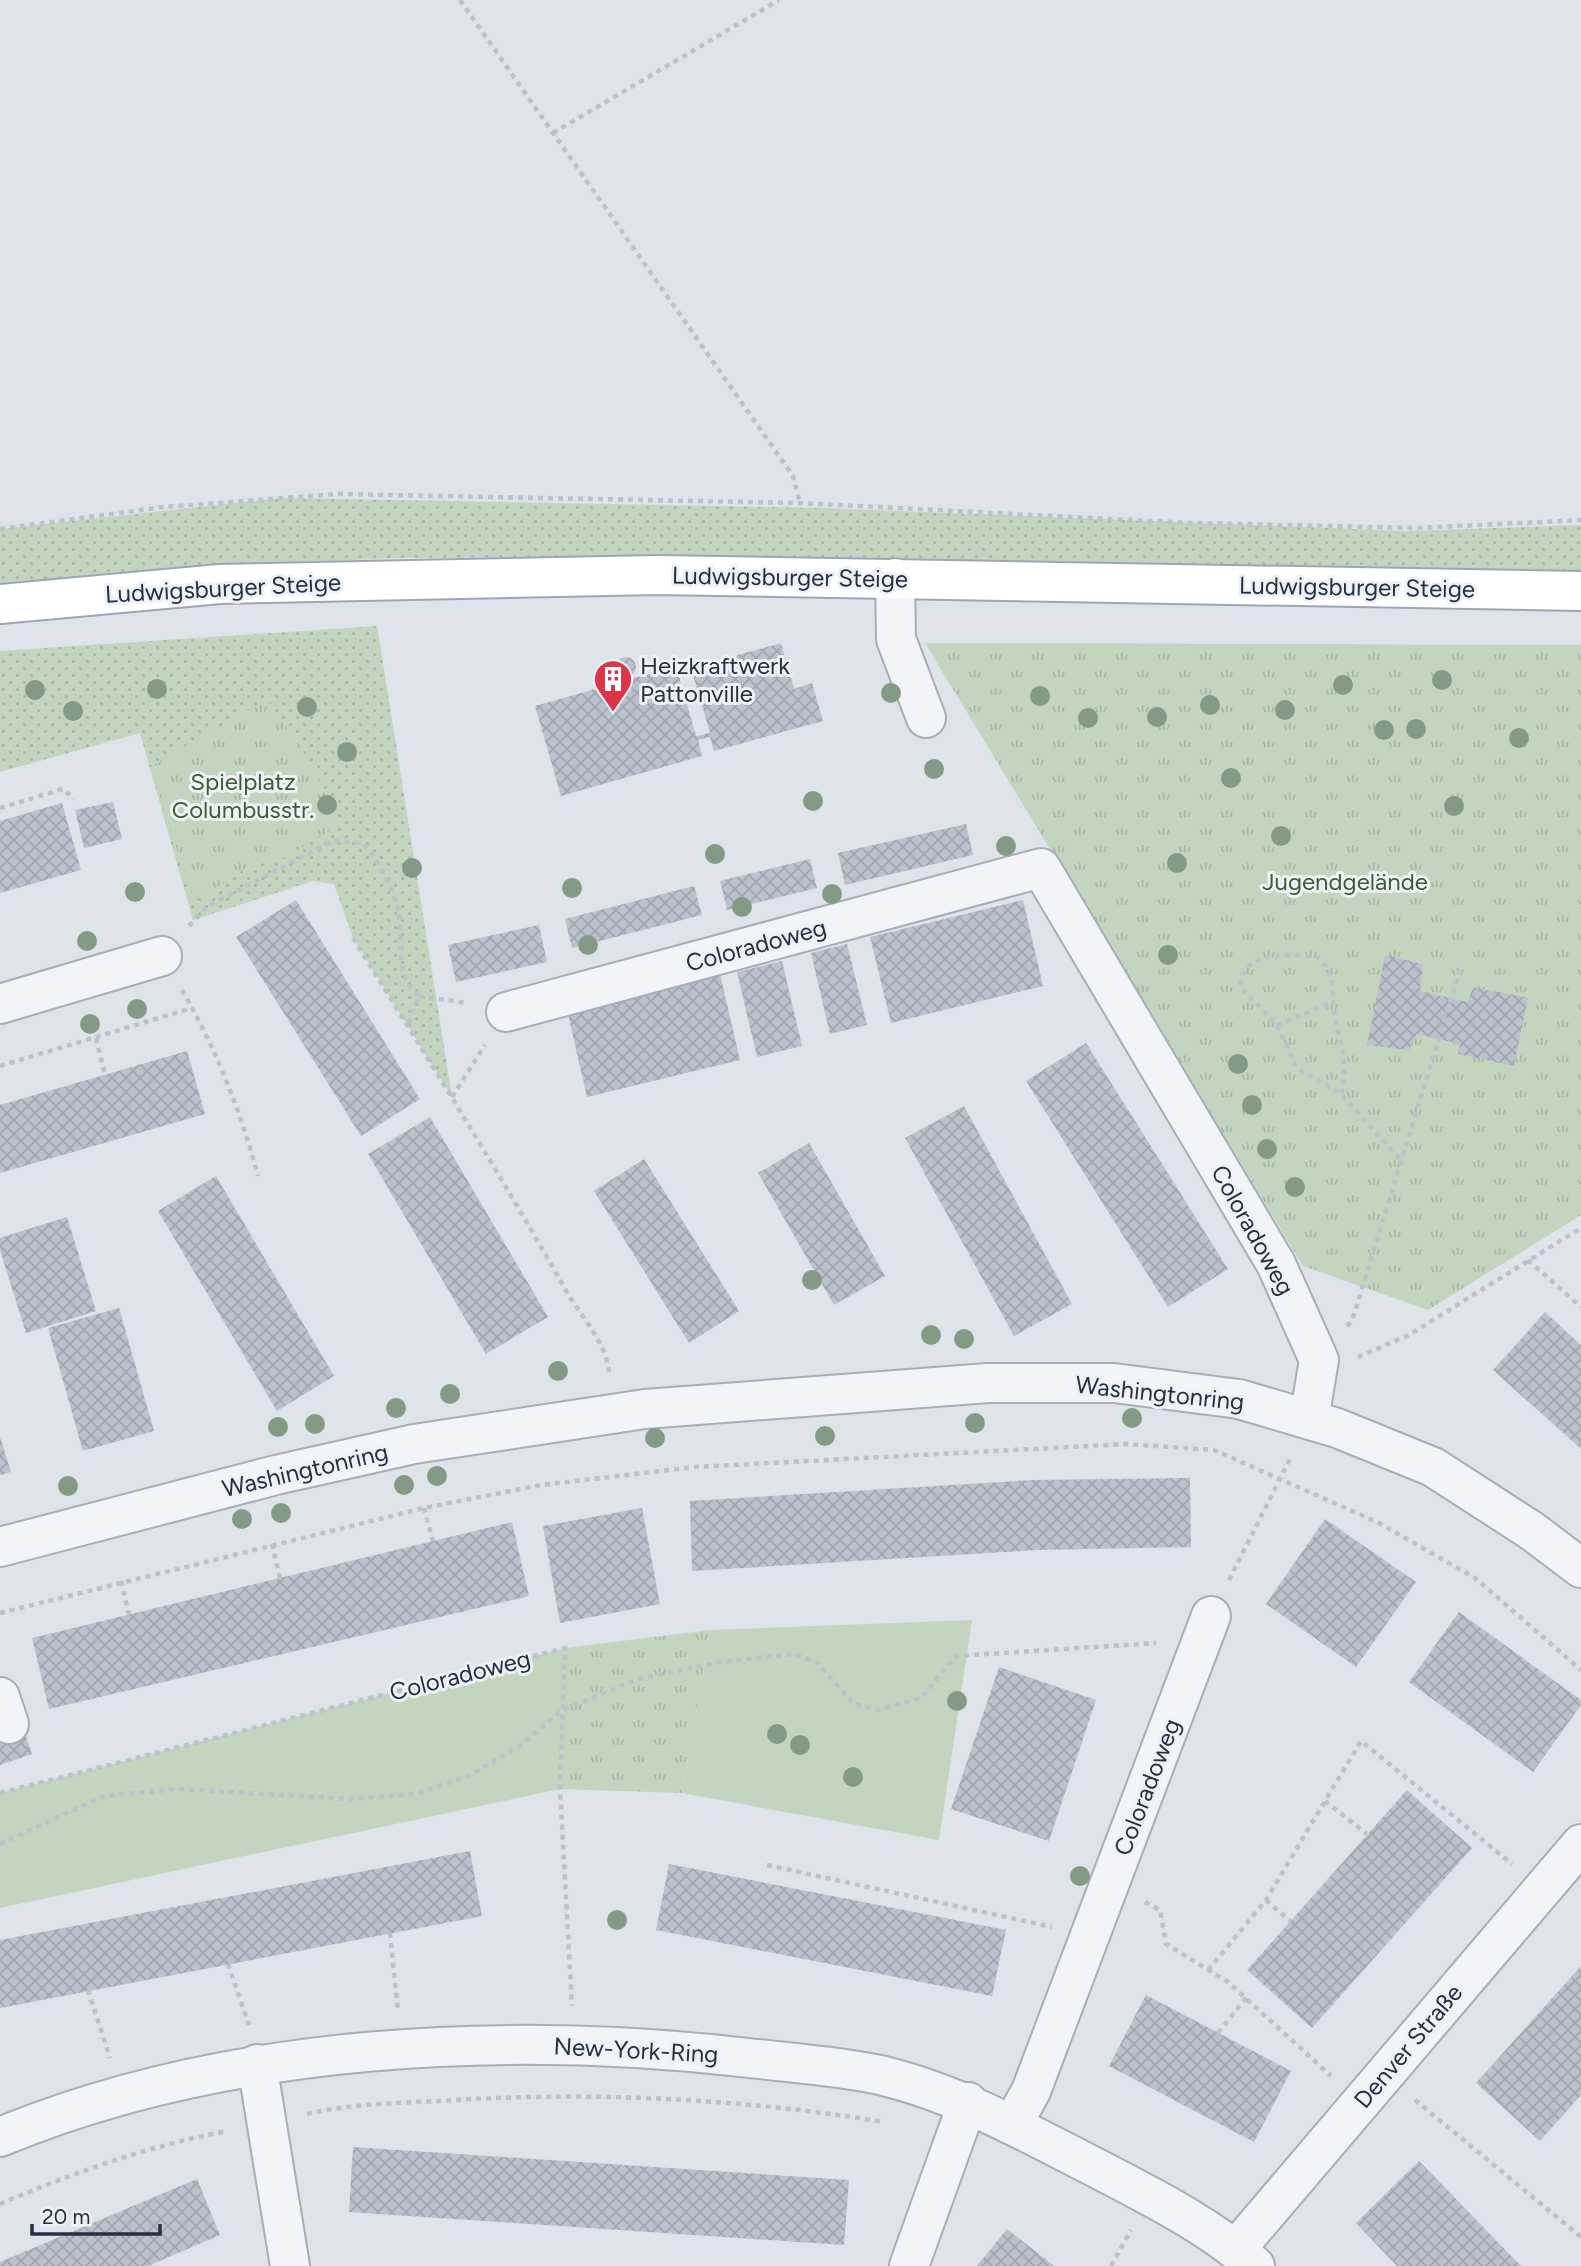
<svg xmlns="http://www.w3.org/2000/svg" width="1581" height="2266" font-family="Figtree,sans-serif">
  <defs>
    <pattern id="grass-dots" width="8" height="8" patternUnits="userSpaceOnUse" patternTransform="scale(1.75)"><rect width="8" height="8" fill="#c3d5bf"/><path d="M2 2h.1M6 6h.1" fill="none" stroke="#a7b7a5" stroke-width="1.8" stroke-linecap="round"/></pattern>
    <pattern id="park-tufts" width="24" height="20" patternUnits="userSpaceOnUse" patternTransform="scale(1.75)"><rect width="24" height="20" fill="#c3d5bf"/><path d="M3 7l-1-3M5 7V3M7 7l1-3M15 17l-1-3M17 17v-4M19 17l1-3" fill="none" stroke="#a7b7a5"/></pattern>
    <pattern id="building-cross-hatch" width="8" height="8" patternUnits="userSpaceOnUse" patternTransform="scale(1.75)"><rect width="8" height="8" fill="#bbc1cd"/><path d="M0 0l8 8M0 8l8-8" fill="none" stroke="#a1a6b1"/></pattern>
  </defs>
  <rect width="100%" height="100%" fill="#dfe3ea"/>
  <g fill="url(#grass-dots)">
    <path d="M281 498 819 508 1407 531 1581 525V574L669 557 392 558 213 567 0 586V529Z"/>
    <path d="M377 626 383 663 452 1097 353 938 334 884 313 881 193 920 140 733 0 772V651Z"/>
  </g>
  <g fill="url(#park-tufts)">
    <path d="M925 643 1581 645V1215L1428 1310 1303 1266Z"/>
    <path d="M267 699 301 748 336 811 334 828 286 857 246 868 195 902 150 767Z"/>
    <path d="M710 1630 682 1793 560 1789 565 1648Z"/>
  </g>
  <g fill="#c3d5bf">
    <path d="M972 1620 939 1840 682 1793 710 1630Z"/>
    <path d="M565 1648 560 1789 0 1908V1793Z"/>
  </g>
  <g fill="url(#building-cross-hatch)">
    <path d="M781 643 794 689 812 683 823 721 714 751 710 737 698 740 702 756 561 796 535 706 676 666 696 736 710 733 691 668Z"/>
    <circle cx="626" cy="667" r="10"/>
    <path d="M113 802 122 839 84 848 75 810Z"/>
    <path d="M62 803 81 870 0 893V821Z"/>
    <path d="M966 824 973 855 845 885 838 853Z"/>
    <path d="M810 859 817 888 727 910 720 881Z"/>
    <path d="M694 886 702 915 572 948 565 919Z"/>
    <path d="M296 900 420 1099 361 1136 236 937Z"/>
    <path d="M1023 900 1043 986 891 1023 870 937Z"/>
    <path d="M539 925 547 962 456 982 448 945Z"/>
    <path d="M847 944 867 1025 830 1034 811 953Z"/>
    <path d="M1385 955 1423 964 1420 991 1468 1002 1473 987 1528 998 1514 1066 1458 1054 1460 1044 1416 1034 1409 1050 1367 1045Z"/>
    <path d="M782 961 802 1046 757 1057 737 972Z"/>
    <path d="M720 974 740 1060 587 1097 567 1010Z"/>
    <path d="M1086 1043 1228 1269 1168 1307 1026 1081Z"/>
    <path d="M187 1051 205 1114 0 1173V1105Z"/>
    <path d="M964 1106 1072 1304 1014 1336 905 1138Z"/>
    <path d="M430 1117 548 1317 486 1354 368 1154Z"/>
    <path d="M809 1143 885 1276 834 1305 758 1173Z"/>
    <path d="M644 1159 739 1311 689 1343 594 1191Z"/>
    <path d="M216 1176 334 1376 277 1411 158 1211Z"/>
    <path d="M67 1217 96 1311 26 1333 0 1250V1238Z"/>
    <path d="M119 1308 154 1431 83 1451 48 1328Z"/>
    <path d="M1545 1312 1581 1345V1449L1493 1370Z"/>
    <path d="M0 1437 11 1472 0 1475Z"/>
    <path d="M1190 1478 1191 1547 1038 1550 692 1571 690 1501 1034 1480Z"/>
    <path d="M642 1508 660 1604 560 1623 543 1526Z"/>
    <path d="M1325 1519 1416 1582 1356 1667 1266 1604Z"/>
    <path d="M512 1522 529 1596 49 1709 32 1638Z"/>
    <path d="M1459 1612 1581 1700V1705L1533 1772 1409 1682Z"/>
    <path d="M999 1667 1096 1700 1049 1841 951 1809Z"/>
    <path d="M20 1719 32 1754 0 1765V1727Z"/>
    <path d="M1407 1790 1472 1848 1312 2028 1247 1970Z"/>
    <path d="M470 1851 482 1916 0 2008V1940Z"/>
    <path d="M669 1864 1006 1930 992 1996 656 1930Z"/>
    <path d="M1581 1966V2095L1540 2141 1476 2083Z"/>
    <path d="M1146 1995 1291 2071 1254 2142 1109 2066Z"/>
    <path d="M353 2147 849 2180 844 2245 349 2212Z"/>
    <path d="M1419 2161 1521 2266H1397L1356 2223Z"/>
    <path d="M197 2179 220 2235 148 2266H0V2262Z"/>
    <path d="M1007 2229 1054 2266H977Z"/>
  </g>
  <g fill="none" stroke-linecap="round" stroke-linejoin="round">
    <g stroke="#a8adb8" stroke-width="42">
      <g id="minor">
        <path d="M895 578 896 639 926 718"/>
        <path d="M0 1004 162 956"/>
        <path d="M506 1012 1041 868 1276 1264 1319 1360 1309 1419"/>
        <path d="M0 1547 276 1475 414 1444 645 1409 988 1383H1114L1239 1399 1337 1428 1433 1467 1532 1531 1581 1568"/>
        <path d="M0 1697 9 1724"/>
        <path d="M257 2064 290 2266"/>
        <path d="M1012 2125 1031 2091 1211 1616"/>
        <path d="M0 2137C227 2043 507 2030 749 2058 792 2063 837 2066 880 2075 960 2094 1031 2135 1104 2172 1156 2199 1211 2227 1255 2266"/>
        <path d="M1236 2249 1581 1844"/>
        <path d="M909 2266 968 2102"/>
      </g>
    </g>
    <g stroke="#9da6b7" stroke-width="42">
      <path id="major" d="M0 604 220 584 657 575 1581 591"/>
    </g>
    <g stroke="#bdc1c9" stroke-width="4.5" stroke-dasharray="5 5" stroke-linecap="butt">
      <path d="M460 0 793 476 800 503"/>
      <path d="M553 133 779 0"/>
      <path d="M0 529 163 507 338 494 800 503 1190 523 1418 528 1581 520"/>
      <path d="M0 808 63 789 74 799"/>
      <path d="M189 926 208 906 333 841 363 843C379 863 392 884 398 910 404 940 393 974 419 996L408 1026"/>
      <path d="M353 938C425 1054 498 1170 565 1289 581 1317 606 1341 609 1373"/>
      <path d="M182 990C216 1049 240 1109 258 1176"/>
      <path d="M419 996 467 1003"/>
      <path d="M1277 1025 1334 1002"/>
      <path d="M96 1038 105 1075"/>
      <path d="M0 1066 192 1008"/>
      <path d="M1341 1094C1349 1056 1340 1047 1334 1013 1331 990 1337 974 1317 957 1291 954 1238 950 1241 988L1277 1025 1296 1067 1341 1094 1401 1160"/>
      <path d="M452 1097 485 1045"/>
      <path d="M1528 1260 1581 1307"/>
      <path d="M1347 1326 1352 1321 1460 970"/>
      <path d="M1358 1357 1409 1335 1581 1228"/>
      <path d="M424 1508 433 1541"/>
      <path d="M272 1544 280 1578"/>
      <path d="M1229 1580 1291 1457"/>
      <path d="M121 1581 129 1615"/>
      <path d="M0 1613 424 1508 541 1485 695 1467 1127 1444 1214 1450 1377 1522 1475 1578 1581 1670"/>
      <path d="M0 1793 565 1648 560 1789 572 2006"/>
      <path d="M1325 1801 1367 1834"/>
      <path d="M0 1844 104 1796 178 1789 349 1799 415 1794 469 1776 521 1745 561 1711 638 1679 721 1662 795 1654 817 1663 854 1704 878 1710 921 1698 956 1656 1156 1643"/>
      <path d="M767 1865 1052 1927"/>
      <path d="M1266 1900 1290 1921"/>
      <path d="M1145 1902 1160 1910 1166 1944 1228 1982 1331 2076"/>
      <path d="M390 1933 398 2011"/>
      <path d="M228 1964 249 2025"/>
      <path d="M1208 1970 1266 1900 1361 1741 1512 1864"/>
      <path d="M88 1990 110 2058"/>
      <path d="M1218 2033 1247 1997"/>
      <path d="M1415 2100 1581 2237"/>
      <path d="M307 2114C350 2104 395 2103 439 2101 587 2091 738 2098 884 2122"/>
      <path d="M0 2204C73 2173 148 2146 227 2131"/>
      <path d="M1111 2266 1131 2230"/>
    </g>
    <use href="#minor" stroke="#f2f4f8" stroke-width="38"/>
    <use href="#major" stroke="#fff" stroke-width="38"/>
  </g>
  <g fill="#839b84">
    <circle cx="1442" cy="680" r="10"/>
    <circle cx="1343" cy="685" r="10"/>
    <circle cx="157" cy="689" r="10"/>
    <circle cx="35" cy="690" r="10"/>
    <circle cx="891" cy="693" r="10"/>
    <circle cx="1040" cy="696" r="10"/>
    <circle cx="1210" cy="705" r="10"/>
    <circle cx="307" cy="707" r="10"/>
    <circle cx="1285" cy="710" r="10"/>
    <circle cx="73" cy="711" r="10"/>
    <circle cx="1157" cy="717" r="10"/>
    <circle cx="1088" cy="718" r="10"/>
    <circle cx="1416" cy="729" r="10"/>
    <circle cx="1384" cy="730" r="10"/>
    <circle cx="1519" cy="738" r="10"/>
    <circle cx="347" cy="752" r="10"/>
    <circle cx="934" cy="769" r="10"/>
    <circle cx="1231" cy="778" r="10"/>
    <circle cx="813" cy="801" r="10"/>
    <circle cx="327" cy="805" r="10"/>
    <circle cx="1454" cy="806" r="10"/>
    <circle cx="1281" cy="836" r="10"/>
    <circle cx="1006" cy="846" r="10"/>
    <circle cx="715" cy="854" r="10"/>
    <circle cx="1177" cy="863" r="10"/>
    <circle cx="412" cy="868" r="10"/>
    <circle cx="572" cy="888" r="10"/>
    <circle cx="135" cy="892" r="10"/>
    <circle cx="832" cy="894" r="10"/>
    <circle cx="742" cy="907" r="10"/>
    <circle cx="87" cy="941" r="10"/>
    <circle cx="588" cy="945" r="10"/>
    <circle cx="1168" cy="955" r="10"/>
    <circle cx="137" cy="1009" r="10"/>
    <circle cx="90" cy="1024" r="10"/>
    <circle cx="1238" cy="1064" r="10"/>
    <circle cx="1252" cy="1105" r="10"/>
    <circle cx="1267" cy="1149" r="10"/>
    <circle cx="1295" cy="1187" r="10"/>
    <circle cx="812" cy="1280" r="10"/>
    <circle cx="931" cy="1335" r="10"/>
    <circle cx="964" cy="1339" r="10"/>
    <circle cx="558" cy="1371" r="10"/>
    <circle cx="450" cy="1394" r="10"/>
    <circle cx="396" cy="1408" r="10"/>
    <circle cx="1132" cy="1418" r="10"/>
    <circle cx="975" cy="1423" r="10"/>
    <circle cx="315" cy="1424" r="10"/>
    <circle cx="278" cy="1427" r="10"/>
    <circle cx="825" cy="1436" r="10"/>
    <circle cx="655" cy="1438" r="10"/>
    <circle cx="437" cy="1476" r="10"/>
    <circle cx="404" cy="1485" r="10"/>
    <circle cx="68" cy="1486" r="10"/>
    <circle cx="281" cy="1513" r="10"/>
    <circle cx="242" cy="1519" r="10"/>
    <circle cx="957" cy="1701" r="10"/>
    <circle cx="777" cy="1734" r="10"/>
    <circle cx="800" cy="1745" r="10"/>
    <circle cx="853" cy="1777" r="10"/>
    <circle cx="1080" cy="1876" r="10"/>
    <circle cx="617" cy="1920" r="10"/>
  </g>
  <defs>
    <g id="building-pin" transform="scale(2.0125)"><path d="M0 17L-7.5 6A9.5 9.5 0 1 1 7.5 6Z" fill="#dd3548" stroke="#eef2f7"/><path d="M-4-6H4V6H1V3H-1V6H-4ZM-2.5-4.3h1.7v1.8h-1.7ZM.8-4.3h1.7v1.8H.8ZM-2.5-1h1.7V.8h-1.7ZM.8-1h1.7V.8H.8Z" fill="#fff"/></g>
  </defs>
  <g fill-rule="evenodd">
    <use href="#building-pin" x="613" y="679"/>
  </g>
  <g text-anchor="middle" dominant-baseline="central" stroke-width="6" stroke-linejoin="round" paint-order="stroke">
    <g font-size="24" fill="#262f43" stroke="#eef2f7">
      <text transform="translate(790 577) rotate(1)">Ludwigsburger Steige</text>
      <text transform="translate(1357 587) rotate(1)">Ludwigsburger Steige</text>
      <text transform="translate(223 588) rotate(-3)">Ludwigsburger Steige</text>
      <text transform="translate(756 945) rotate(-15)">Coloradoweg</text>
      <text transform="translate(1253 1230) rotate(61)">Coloradoweg</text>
      <text transform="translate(1160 1393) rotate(6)">Washingtonring</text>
      <text transform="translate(305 1470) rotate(-13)">Washingtonring</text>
      <text transform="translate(460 1675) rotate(-14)">Coloradoweg</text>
      <text transform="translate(1147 1787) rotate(-69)">Coloradoweg</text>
      <text transform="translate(1408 2046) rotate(-50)">Denver Straße</text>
      <text transform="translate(636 2050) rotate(3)">New-York-Ring</text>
    </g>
    <g font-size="24" fill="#262f43" stroke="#eef2f7" text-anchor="start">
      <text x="640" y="665">Heizkraftwerk<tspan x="640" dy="28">Pattonville</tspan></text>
    </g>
    <g font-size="24" fill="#386031" stroke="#eef2f7">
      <text x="243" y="781">Spielplatz<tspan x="243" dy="28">Columbusstr.</tspan></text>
      <text x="1345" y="881">Jugendgelände</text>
    </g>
  </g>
  <path d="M32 2224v10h128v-10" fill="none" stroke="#262f43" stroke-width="3.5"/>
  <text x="42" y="2224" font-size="21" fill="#262f43" stroke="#eef2f7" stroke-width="5" paint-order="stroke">20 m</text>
</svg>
